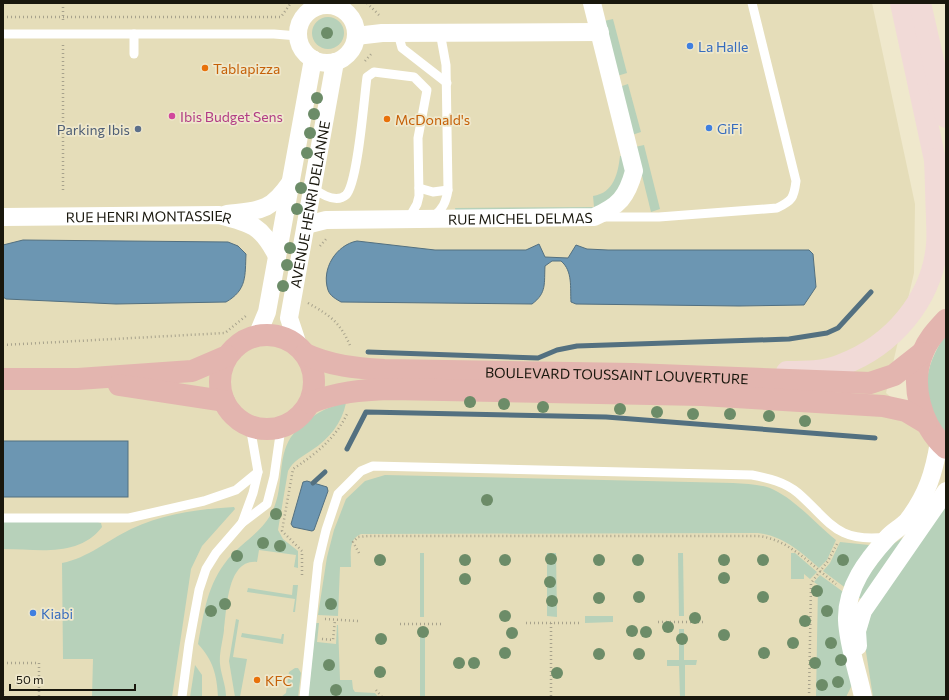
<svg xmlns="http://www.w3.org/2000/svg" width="949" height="700" font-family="Commissioner,sans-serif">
  <rect width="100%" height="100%" fill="#efe8cc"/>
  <path fill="#e5ddb9" d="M3 3H872L915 204 914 273 886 393 946 443V697H3Z"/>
  <g fill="#b7d1ba">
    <circle cx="328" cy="33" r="16"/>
    <path d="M613 19 627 73 617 76 604 21Z"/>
    <path d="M628 84 641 132 632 135 619 87Z"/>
    <path d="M644 145 660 209 651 212 635 147Z"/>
    <path d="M627 155 628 178 602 209 456 212 455 208 594 207 593 196C614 193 618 173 620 156Z"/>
    <path d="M946 334V435C919 401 922 369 946 334Z"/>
    <path d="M346 403C342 423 329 439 312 450 303 456 293 461 288 471L278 530 283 539 298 551V568L294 567 296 555 259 550 257 562C227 559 227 609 224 630 223 640 219 653 220 664 221 675 226 685 226 697H218C217 675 213 660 198 644 204 612 207 585 228 559 242 542 263 532 273 510 284 487 277 458 291 437 295 431 301 426 306 422 319 411 330 406 346 403Z"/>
    <path d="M385 475 733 483C745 484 759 484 770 488 794 498 816 524 836 540L827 560 819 568C801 552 783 536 758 533L361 534C348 539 351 554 351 567H340L338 616 318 615 327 557 334 530 346 499 365 481Z"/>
    <path d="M946 501V697H873L864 639 875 598Z"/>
    <path d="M234 507 235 509 202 546 191 569 172 697H92L93 659H63L62 563C88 558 108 540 131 529 163 514 199 509 234 507Z"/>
    <path d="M3 522H98L101 523 102 527C78 558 38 549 3 549Z"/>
    <path d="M911 532 863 600 854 595 889 547Z"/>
    <path d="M840 542 869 545 847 589 823 571 830 563Z"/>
    <rect x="420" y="553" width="4" height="64"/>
    <path d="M547 553H556L557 617 547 616Z"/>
    <path d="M678 553H683L684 616H679Z"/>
    <path d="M791 553H795L817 572 810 579 804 574V579H791Z"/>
    <path d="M820 575 846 594 852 685 846 697H816L818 585 814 582Z"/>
    <path d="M293 585H298L295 612H293L295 599 247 592 248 588 292 595Z"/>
    <path d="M585 616H613V622L585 623Z"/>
    <path d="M236 619 239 620 233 657 247 659 240 697H235L229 661Z"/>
    <path d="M316 623H319L317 642 336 644 337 625H338L340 680H352L353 689 355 692 375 693 378 697H308Z"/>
    <rect x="420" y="629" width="5" height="68"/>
    <path d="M679 629H684V660H697L696 665H685V697H680L679 666H667V660H679Z"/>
    <path d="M242 633 281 639 282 634H284L283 644 241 637Z"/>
    <path d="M195 665 202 675V697H190Z"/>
    <path d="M295 668H298L301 673 298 697H281L286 693 289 672Z"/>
  </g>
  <g fill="#6c96b2" stroke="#537080">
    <path d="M23 240 228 242 238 246 246 254C245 276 247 290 226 302L116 304 6 299 3 297V245Z"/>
    <path d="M357 241 435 250H526L539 244 545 257 568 258 576 245 587 249 608 250H809L813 254 816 287 804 305 739 306 576 304 571 302C570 288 573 271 561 261H552L545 266C544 283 547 293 532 304L341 302C336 299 330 296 328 290 321 269 336 245 357 241Z"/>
    <rect x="3" y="441" width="125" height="56"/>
    <path d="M307 481 327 487 328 491 314 530 312 531 293 527 291 524 303 482Z"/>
  </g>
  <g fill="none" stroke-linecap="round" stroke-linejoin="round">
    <g stroke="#537080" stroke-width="5">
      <path d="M368 352 538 358 557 350 577 346 789 339 827 333 838 328 871 292"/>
      <path d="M347 449 366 412 606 417 875 438"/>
      <path d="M313 483 325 472"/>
    </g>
    <g stroke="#a7a28c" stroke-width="2.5" stroke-dasharray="1 3" stroke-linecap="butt">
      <path d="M63 3V22"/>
      <path d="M367 3 379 15"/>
      <path d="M3 17H281L291 3"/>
      <path d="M63 45V192"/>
      <path d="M365 61 373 52"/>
      <path d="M320 246 327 238"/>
      <path d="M308 303C331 316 341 323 351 348"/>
      <path d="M3 345 225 333 247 315"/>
      <path d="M359 553 353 542 358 537 368 536H758C789 539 812 566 836 584"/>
      <path d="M302 575V551L282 531 293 469C317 453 336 438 348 412"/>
      <path d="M325 619 358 621"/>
      <path d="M658 622H703"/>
      <path d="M526 623H579"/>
      <path d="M551 623V697"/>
      <path d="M400 624H444"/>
      <path d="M322 639 333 640 335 620"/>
      <path d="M3 663H39V697"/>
      <path d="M3 690V697"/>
      <path d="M376 690 382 697"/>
      <path d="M809 697 811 583 828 561 838 542"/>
    </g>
    <g stroke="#fff" stroke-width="9">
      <path d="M398 33 402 48 447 83"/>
      <path d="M3 34H274L298 36"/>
      <path d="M134 34V54"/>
      <path d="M313 188C321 194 336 204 346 195 358 183 364 98 367 77L374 72 414 77 427 90 418 138 419 196 417 204 409 218"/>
      <path d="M419 188 433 192 448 190"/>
      <path d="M433 217C443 209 446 202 448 190L446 65 440 32"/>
      <path d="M602 217H659L777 208C792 201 794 198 796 181L752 3"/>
      <path d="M3 518H129L204 501 236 490 258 472"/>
      <path d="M242 523 253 493 258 472 250 426"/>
      <path d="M182 697 189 644 199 590 206 569 216 553 242 523 267 504 274 477 281 428"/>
      <path d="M304 697 318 563 326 530 338 494 361 471 373 466 752 475C768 478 785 482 798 493 831 522 836 543 887 537"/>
    </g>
    <g stroke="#fff" stroke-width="18">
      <circle cx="327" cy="34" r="29"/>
      <path d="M356 36 382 33 600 32"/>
      <path d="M227 214C260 210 270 212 290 183"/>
      <path id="s1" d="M3 217 219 215C251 223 261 225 277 256"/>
      <path id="s2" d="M306 225 326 220 594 217C619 206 627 197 634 171L592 3"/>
      <path d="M257 336 267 312 313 59"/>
      <path id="s3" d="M298 345 289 318 335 62"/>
      <path d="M858 646 857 631 863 611 946 491"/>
      <path d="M863 697C858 672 848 646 847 620 846 587 867 560 887 538 893 531 902 527 908 520 927 495 934 473 939 442"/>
    </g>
    <g stroke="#f1dad7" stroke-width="22">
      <path d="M901 3 938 174"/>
      <path d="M920 3 946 117"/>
      <path d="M787 372C804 372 825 372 841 365 892 346 932 300 937 245 938 236 937 226 937 217 936 198 936 179 935 159"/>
    </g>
    <g stroke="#e3b5af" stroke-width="22">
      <path d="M946 320C937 330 928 339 923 352 909 384 921 426 946 448"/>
      <circle cx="267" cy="382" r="47"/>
      <path id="s4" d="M305 354C331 366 356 368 384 370L633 374 870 383 894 375 922 353"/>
      <path d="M3 379H78L192 371 227 356"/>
      <path d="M119 385 224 401"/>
      <path d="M310 403C337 392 361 390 390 389L702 395 883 406 906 411 926 423"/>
    </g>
  </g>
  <g fill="#6c8c68">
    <circle cx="327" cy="33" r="6"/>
    <circle cx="317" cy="98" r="6"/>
    <circle cx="314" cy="114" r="6"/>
    <circle cx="310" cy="133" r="6"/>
    <circle cx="307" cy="153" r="6"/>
    <circle cx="301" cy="188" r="6"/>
    <circle cx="297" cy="209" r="6"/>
    <circle cx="290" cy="248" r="6"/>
    <circle cx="287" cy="265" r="6"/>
    <circle cx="283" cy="286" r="6"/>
    <circle cx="470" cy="402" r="6"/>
    <circle cx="504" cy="404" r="6"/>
    <circle cx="543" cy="407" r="6"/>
    <circle cx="620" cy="409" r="6"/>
    <circle cx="657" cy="412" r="6"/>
    <circle cx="693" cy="414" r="6"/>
    <circle cx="730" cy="414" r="6"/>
    <circle cx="769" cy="416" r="6"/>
    <circle cx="805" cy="421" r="6"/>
    <circle cx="487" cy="500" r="6"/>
    <circle cx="276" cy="514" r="6"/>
    <circle cx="263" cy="543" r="6"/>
    <circle cx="280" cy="546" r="6"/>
    <circle cx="237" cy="556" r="6"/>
    <circle cx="551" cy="559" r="6"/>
    <circle cx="380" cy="560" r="6"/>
    <circle cx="465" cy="560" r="6"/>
    <circle cx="505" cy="560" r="6"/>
    <circle cx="599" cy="560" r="6"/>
    <circle cx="638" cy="560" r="6"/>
    <circle cx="724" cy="560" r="6"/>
    <circle cx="763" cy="560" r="6"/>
    <circle cx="843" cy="560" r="6"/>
    <circle cx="724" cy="578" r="6"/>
    <circle cx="465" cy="579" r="6"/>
    <circle cx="550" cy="582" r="6"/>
    <circle cx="817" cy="591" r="6"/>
    <circle cx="639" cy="597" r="6"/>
    <circle cx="763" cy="597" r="6"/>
    <circle cx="599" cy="598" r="6"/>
    <circle cx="552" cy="601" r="6"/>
    <circle cx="225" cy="604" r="6"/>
    <circle cx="331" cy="604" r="6"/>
    <circle cx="211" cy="611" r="6"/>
    <circle cx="827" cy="611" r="6"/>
    <circle cx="505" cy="616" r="6"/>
    <circle cx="695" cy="618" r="6"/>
    <circle cx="805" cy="621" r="6"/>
    <circle cx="668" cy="627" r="6"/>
    <circle cx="632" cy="631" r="6"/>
    <circle cx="423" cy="632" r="6"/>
    <circle cx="646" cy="632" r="6"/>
    <circle cx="512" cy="633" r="6"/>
    <circle cx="724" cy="635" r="6"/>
    <circle cx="381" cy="639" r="6"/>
    <circle cx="682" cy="639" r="6"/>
    <circle cx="793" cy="643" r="6"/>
    <circle cx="831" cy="643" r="6"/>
    <circle cx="505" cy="653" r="6"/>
    <circle cx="764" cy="653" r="6"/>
    <circle cx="599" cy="654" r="6"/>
    <circle cx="639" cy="654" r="6"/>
    <circle cx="841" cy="660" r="6"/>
    <circle cx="459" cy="663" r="6"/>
    <circle cx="474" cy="663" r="6"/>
    <circle cx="815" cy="663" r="6"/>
    <circle cx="329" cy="665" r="6"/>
    <circle cx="380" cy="672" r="6"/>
    <circle cx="557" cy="673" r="6"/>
    <circle cx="838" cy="682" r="6"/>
    <circle cx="822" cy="685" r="6"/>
    <circle cx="336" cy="690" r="6"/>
  </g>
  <g fill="#3f7fe0" stroke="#efe8cc" stroke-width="1.5">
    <circle cx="690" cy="46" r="4"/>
    <circle cx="709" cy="128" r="4"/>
    <circle cx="33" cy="613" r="4"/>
  </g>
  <g fill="#e8710a" stroke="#efe8cc" stroke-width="1.5">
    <circle cx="205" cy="68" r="4"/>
    <circle cx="387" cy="119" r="4"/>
    <circle cx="257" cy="680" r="4"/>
  </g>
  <circle fill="#d1479c" stroke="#efe8cc" stroke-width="1.5" cx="172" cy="116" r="4"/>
  <circle fill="#5c6f8a" stroke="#efe8cc" stroke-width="1.5" cx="138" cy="129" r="4"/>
  <g text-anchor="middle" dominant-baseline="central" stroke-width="3.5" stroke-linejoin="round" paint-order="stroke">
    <g font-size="14" fill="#366cbe" stroke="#efe8cc" text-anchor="start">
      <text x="698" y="46">La Halle</text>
      <text x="717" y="128">GiFi</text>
      <text x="41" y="613">Kiabi</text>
    </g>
    <g font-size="14" fill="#c56008" stroke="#efe8cc" text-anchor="start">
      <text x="213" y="68">Tablapizza</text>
      <text x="395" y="119">McDonald's</text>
      <text x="265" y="680">KFC</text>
    </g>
    <g font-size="14" fill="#b23c85" stroke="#efe8cc" text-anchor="start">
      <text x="180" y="116">Ibis Budget Sens</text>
    </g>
    <g font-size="14" fill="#4e5e75" stroke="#efe8cc" text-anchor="end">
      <text x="130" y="129">Parking Ibis</text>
    </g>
    <g font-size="14" fill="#19170d" stroke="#efe8cc">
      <text stroke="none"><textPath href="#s3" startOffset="144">AVENUE HENRI DELANNE</textPath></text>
      <text stroke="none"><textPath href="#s2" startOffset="215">RUE MICHEL DELMAS</textPath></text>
      <text stroke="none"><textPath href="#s1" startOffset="146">RUE HENRI MONTASSIER</textPath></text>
      <text stroke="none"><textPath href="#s4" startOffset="314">BOULEVARD TOUSSAINT LOUVERTURE</textPath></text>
    </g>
  </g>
  <rect width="949" height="700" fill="none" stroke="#19170d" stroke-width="8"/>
  <path d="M10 684v6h125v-6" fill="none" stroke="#19170d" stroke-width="2"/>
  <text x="16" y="684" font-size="12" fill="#19170d" stroke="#efe8cc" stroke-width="3" paint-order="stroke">50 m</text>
</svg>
